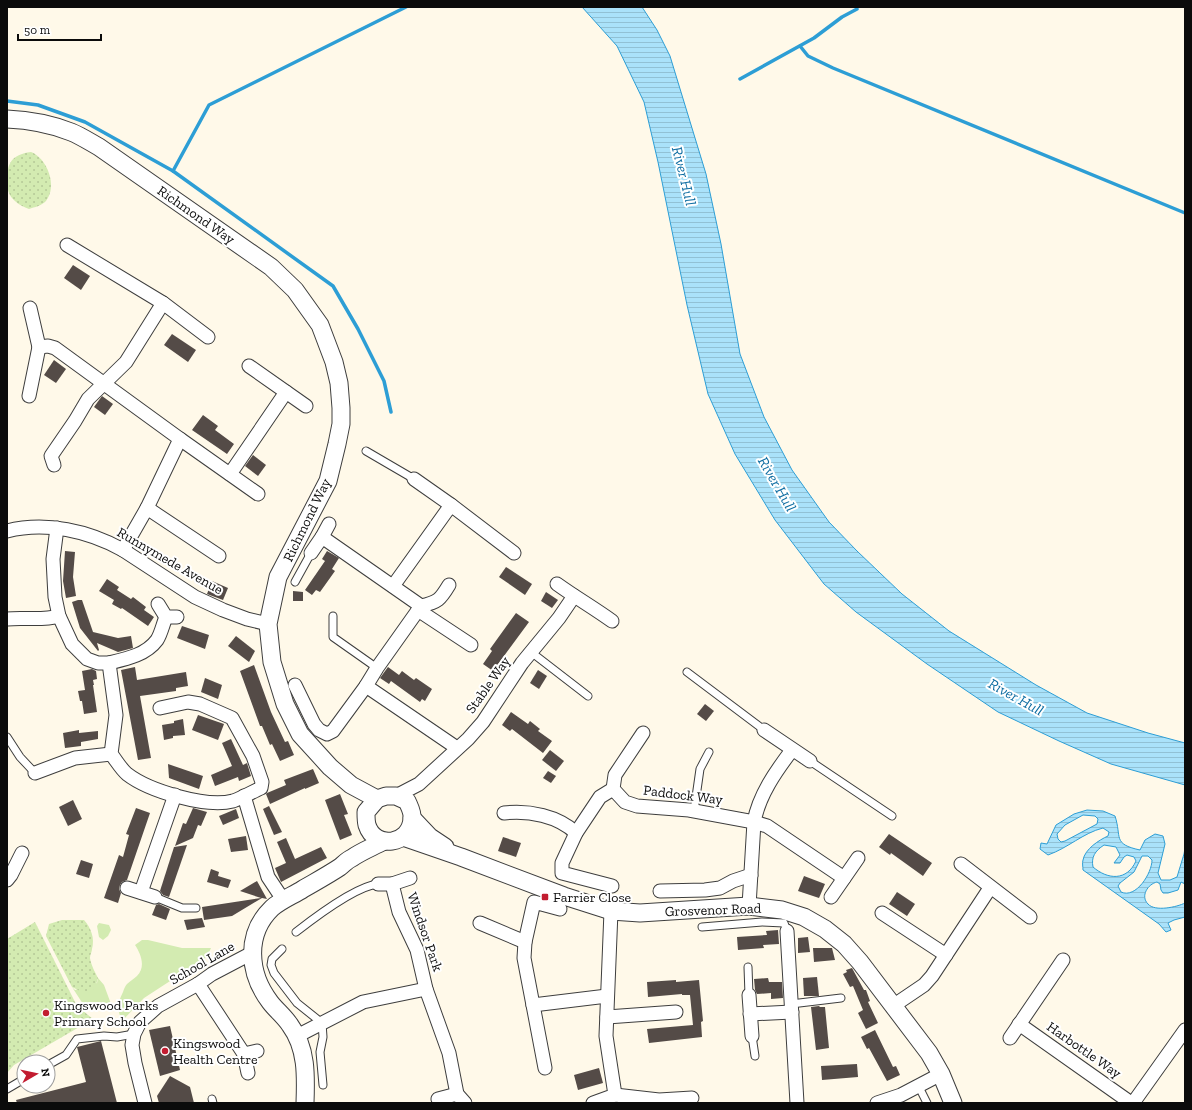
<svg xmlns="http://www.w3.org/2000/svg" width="1192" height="1110" font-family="'Zilla Slab',serif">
  <defs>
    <pattern id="park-dots" width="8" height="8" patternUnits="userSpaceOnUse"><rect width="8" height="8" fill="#d3ebb1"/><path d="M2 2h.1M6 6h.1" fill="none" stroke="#b4c897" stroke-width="1.8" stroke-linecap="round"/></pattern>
    <pattern id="water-rules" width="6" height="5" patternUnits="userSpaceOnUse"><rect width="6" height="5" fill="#aae2fa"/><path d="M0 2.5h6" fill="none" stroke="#91c1d5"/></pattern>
  </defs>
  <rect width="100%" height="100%" fill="#fff9e9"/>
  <g fill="#d3ebb1">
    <path d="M99 923 109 925 111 930 108 936 103 940 99 937 97 926Z"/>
    <path d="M142 940H148L182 948H211L207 957 144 998 122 1021C117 1009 117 1004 123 992 124 989 125 986 127 984 130 981 134 979 137 976 146 967 141 954 135 945Z"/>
    <path d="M98 978 104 985 111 1004 96 1007 83 1004 72 987 75 990 97 983Z"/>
  </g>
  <g fill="url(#park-dots)">
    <path d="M31 152C47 158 58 186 46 201 41 206 35 207 29 209 24 207 19 205 15 201 9 196 7 189 7 182 7 163 11 155 31 152Z"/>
    <path d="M62 920H84C91 928 95 938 92 949 92 952 90 954 90 958 91 965 95 972 98 978L95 988 89 992 80 991 72 987 46 936 49 924Z"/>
    <path d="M35 922 77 1006 93 1019 14 1065 7 1073V939Z"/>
  </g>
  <g fill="url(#water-rules)" stroke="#2d9ed5" fill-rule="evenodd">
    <path d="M582 7H642L657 30 670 56 706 174 721 244 740 354 764 417 792 470 829 522 857 551 902 594 949 631 1036 685 1087 713 1148 733 1185 743V785L1111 764 1059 741 998 712 927 664 856 612 824 584 775 520 735 454 708 394 687 305 658 162 644 102 617 46Z"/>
    <path d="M1087 810 1103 811 1115 816C1122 837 1112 844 1140 850L1145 840 1155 834 1163 836 1165 844 1158 873 1161 880H1170L1177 877 1184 854 1185 848V884L1181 882 1178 890 1168 893H1163L1161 890 1160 884 1157 882C1148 884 1140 896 1148 904 1155 912 1177 907 1185 903V917L1174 920 1168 923 1171 930 1166 932 1159 924 1083 870C1083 867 1082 863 1083 860 1085 849 1099 840 1108 836L1109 832 1103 828C1083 833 1068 848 1048 855L1040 849 1041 843 1047 844 1056 825 1074 814ZM1083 815 1095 816 1098 819 1097 824 1065 841 1061 842 1058 839 1057 834 1065 825ZM1104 845 1116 847 1120 855 1114 863H1120L1124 857 1127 855 1134 857 1136 861C1127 881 1108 880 1093 867 1091 857 1095 851 1104 845ZM1142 856H1148L1152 860C1152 873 1136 899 1121 892L1118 886 1120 883 1134 872Z"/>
  </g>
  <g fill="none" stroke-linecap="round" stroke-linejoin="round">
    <g stroke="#2d9ed5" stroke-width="3.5">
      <path d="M800 46 808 56 833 68 1185 213"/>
      <path d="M740 79 814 38 842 17 857 9 856 7"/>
      <path d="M7 101 38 105 85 122 173 171 333 286 358 329 384 381 391 412"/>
      <path d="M173 171 209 105 406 7"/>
    </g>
  </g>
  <g fill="#544b47">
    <path d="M73 265 90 276 81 290 64 278Z"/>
    <path d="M172 334 196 350 188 362 164 345Z"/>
    <path d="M54 360 66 369 56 383 44 375Z"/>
    <path d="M102 396 113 404 105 415 94 407Z"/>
    <path d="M203 415 218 426 215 430 234 444 227 454 192 430Z"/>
    <path d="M253 455 266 465 258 476 245 466Z"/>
    <path d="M65 551 75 552 73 577 76 596 66 598 63 581Z"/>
    <path d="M327 551 339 558 332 569 335 571 320 592 316 590 312 595 305 590 325 561 322 559Z"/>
    <path d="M506 567 532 584 525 595 499 577Z"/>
    <path d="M107 579 119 587 117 590 131 599 133 597 146 607 144 610 154 617 148 626 122 608 121 609 112 604 114 600 99 591Z"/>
    <path d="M212 581 228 588 223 600 207 594Z"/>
    <path d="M293 591 303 592V601H293Z"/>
    <path d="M546 592 558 600 552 608 541 601Z"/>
    <path d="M78 600H82L93 632 118 638 131 636 133 648 118 652 97 643 99 650 98 651 80 628 72 602Z"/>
    <path d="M516 613 529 622 493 671 483 664 492 651 490 649Z"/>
    <path d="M182 626 209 635 205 649 177 638Z"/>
    <path d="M236 636 255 651 249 662 228 646Z"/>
    <path d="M254 665 271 712 285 742 288 741 294 755 280 761 272 744 270 745 262 726H260L240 671Z"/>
    <path d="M135 667 137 680 186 672 188 686 176 688V691L140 696 151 758 138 760 121 670Z"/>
    <path d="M388 667 399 675 402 671 414 680 416 678 432 689 425 701 422 699 420 702 391 681 389 684 380 678Z"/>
    <path d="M92 669 96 671 97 679 93 680 94 685H93L97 712 84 714 82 701H80L78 691 85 690 82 671Z"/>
    <path d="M538 670 547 676 539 689 530 683Z"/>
    <path d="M205 678 222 685 218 699 201 692Z"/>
    <path d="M705 704 714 711 706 721 697 714Z"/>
    <path d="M511 712 528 724 530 721 540 729 538 731 552 741 543 753 512 729 510 731 502 725Z"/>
    <path d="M198 715 224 724 218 740 192 730Z"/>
    <path d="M183 719 185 735 173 736V738L164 740 162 725 174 723V721Z"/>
    <path d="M79 730V733L98 731V739L81 742V746L65 748 63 733Z"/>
    <path d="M231 739 243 765 247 763 251 776 239 781 238 777 215 786 211 775 232 766 222 743Z"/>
    <path d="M550 750 564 761 556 771 542 760Z"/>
    <path d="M168 764 203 776 199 789 169 778Z"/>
    <path d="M313 769 319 783 305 789V788L270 804 266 794 267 793 286 785 284 780Z"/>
    <path d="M548 771 556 776 551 783 543 778Z"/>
    <path d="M340 794 348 814 344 815 352 835 340 840 325 800Z"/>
    <path d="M73 800 82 819 68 826 59 807Z"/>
    <path d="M269 806 282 832 274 835 263 809Z"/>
    <path d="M136 808 150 813 127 880 122 882 120 885 119 889 121 893 118 903 104 898 119 855 123 857 129 835 126 834Z"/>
    <path d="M193 808 207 812 201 826 198 825 193 838 175 846 183 823 186 824Z"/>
    <path d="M236 809 239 818 223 825 219 816Z"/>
    <path d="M889 834 932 863 923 876 891 853 890 855 879 847Z"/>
    <path d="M246 836 248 850 231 852 228 839Z"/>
    <path d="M503 837 521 843 516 857 498 851Z"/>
    <path d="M286 838 295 859 321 847 327 858 281 882 275 868 286 863 277 842Z"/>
    <path d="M187 845 169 897 163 895 160 891 174 847Z"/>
    <path d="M81 860 93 864 89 878 76 874Z"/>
    <path d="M211 869 219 872 218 876 231 880 228 888 207 882Z"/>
    <path d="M804 876 825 884 819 898 798 891Z"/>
    <path d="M257 881 267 899 262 898 232 916 204 920 202 907 261 898 240 891Z"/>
    <path d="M897 892 915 904 907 916 889 904Z"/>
    <path d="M159 904 170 909 166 920 152 915 156 905Z"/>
    <path d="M202 918 205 927 187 930 184 920Z"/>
    <path d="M778 930 779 944 763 945 764 948 738 950 737 937 767 935 766 931Z"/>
    <path d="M808 937 810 952 798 953V938Z"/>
    <path d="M813 948H832L835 960 814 962Z"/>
    <path d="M852 968 864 990H866L870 1001 868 1002 878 1023 866 1029 858 1013 863 1010 853 986 850 987 843 974 847 972 846 970Z"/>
    <path d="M817 977 819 996H804L803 978Z"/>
    <path d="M768 978 769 982H782L783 998 771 999V993L757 994 755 990 754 979Z"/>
    <path d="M676 980V982L699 980 703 1021 701 1022 702 1037 649 1043 647 1029 693 1025 690 995H682V994L648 997 647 982Z"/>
    <path d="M819 1006 820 1007H825L829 1048 816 1050 811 1007Z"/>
    <path d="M170 1026 180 1070 160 1076 149 1030Z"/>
    <path d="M875 1030 893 1067 896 1066 900 1075 887 1081 869 1048 867 1049 861 1037Z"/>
    <path d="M101 1041 117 1103H17L16 1100 86 1082 77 1047Z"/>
    <path d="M857 1064 858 1077 822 1080 821 1066Z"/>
    <path d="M599 1068 603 1083 578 1090 574 1075Z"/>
    <path d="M170 1076 190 1087 194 1103H159L157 1096Z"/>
  </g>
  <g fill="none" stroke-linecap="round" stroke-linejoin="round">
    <g stroke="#3e3e3e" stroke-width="9">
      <g id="service">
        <path d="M366 451 414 479"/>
        <path d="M295 582 311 553"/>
        <path d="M333 616V637L377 668"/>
        <path d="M531 652 588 696"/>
        <path d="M687 672 764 730"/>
        <path d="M7 737 20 757 35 773"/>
        <path d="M810 761 892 816"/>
        <path d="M694 811 700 769 709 752"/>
        <path d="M155 897 182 908H196"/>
        <path d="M702 927 762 922 784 923 787 931"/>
        <path d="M296 932C314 918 356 886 378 884"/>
        <path d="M282 949 272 959 271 965 274 973 297 1003 322 1023 323 1037 320 1052 323 1085"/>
        <path d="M748 967 749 995"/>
        <path d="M791 1004 841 998"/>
        <path d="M752 1036 755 1056"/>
        <path d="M48 1065 66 1055 77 1039 104 1036 117 1037 134 1034"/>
        <path d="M919 1087 927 1103"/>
        <path d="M7 1089 24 1079"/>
        <path d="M212 1099 213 1103"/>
      </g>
    </g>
    <g stroke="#3e3e3e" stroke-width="15">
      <g id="minor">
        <path d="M67 245 163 303 208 337"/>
        <path d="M30 308 39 347"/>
        <path d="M249 366 306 406"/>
        <path d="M29 396 39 347 48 346 55 348 180 439 147 508 123 550"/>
        <path d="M180 439 258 494"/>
        <path d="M54 465 51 456 75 421 88 399 126 362 163 303"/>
        <path d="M230 474 286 392"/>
        <path d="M414 479 451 505"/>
        <path d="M147 508 219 556"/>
        <path d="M57 528 53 559 55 597 59 616 72 644 87 659 98 663H109L116 715 111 754C116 760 121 769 127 774 149 791 206 808 233 801 242 798 252 792 261 788L262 782 253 756 232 718 200 704 188 702 160 708"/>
        <path d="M7 531C46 521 89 531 123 550L195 597 223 610 247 619 268 624"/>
        <path d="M322 537 329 524"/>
        <path d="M311 553 322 537 421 606 377 668 366 686 457 748"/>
        <path d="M557 584C575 597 594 608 612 621"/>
        <path d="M393 586 451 505 514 553"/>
        <path d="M158 604 166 617H177"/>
        <path d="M421 606C438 602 440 600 449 585"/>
        <path d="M418 610 471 645"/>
        <path d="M7 619C24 617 42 621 59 616"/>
        <path d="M109 663C126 659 146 655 157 640 161 634 163 624 166 617"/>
        <path d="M295 685 314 724 319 730 327 734 333 731 366 686"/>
        <path d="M764 730 810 761"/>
        <path d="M643 733 615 775 613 789 625 802 637 806 689 810 754 822 767 826 844 878"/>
        <path d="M35 773 75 758 111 754"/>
        <path d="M244 796 268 877 284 901"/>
        <path d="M396 796 419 784 468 739 483 722 522 663 559 618 574 596"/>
        <path d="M504 813C529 810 558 816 576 833"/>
        <path d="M961 864 1030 917"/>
        <path d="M7 880 11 875 22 853"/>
        <path d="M378 884H392L410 878"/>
        <path d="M392 884 399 912 417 950 426 989 449 1053 457 1094"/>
        <path d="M612 886 562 873V863L576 833 600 797 613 789"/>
        <path d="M127 888 155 897"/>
        <path d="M660 891 705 890 720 888 733 881 751 875"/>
        <path d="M141 892 175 795"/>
        <path d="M831 897 858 858"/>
        <path d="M749 906 754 822C759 795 776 771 792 750"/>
        <path d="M560 909 534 902 525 942 524 958 533 1005 607 996"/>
        <path d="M882 913 946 955"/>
        <path d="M480 923 525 942"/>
        <path d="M787 931 797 1103"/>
        <path d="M198 984 244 1054 248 1073"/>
        <path d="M749 995 752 1036"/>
        <path d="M533 1005 545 1068"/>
        <path d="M893 1006 924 985 932 976 990 888"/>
        <path d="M750 1014 792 1012"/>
        <path d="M607 1017 676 1012"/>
        <path d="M1019 1024 1131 1103"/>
        <path d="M297 1036 363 1002 426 989"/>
        <path d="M1010 1038 1063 960"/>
        <path d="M244 1054 257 1051"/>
        <path d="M615 1095 659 1100 692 1098"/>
        <path d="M438 1099 457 1094 465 1103"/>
        <path d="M145 1103 135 1063 132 1045 134 1034 140 1022 158 1006 198 984 212 974 252 953"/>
        <path d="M593 1103 615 1095 606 1036 611 911"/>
        <path d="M877 1103 901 1095 941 1074"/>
        <path d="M1133 1103 1185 1030"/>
      </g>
    </g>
    <g stroke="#3e3e3e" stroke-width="19">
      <g id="tertiary">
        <path d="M7 119C29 120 51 124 71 132 81 136 90 142 99 147L271 267 295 290 320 325 334 362 339 383 341 408V424L337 444 328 481 278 577 268 624 272 662 285 704 300 734 330 767 351 785 377 799"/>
        <path d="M386 796H396L407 801C409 806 413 812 412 819 410 845 375 850 367 825 366 821 366 816 366 812L377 799Z"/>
        <path d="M412 818 430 837 445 847"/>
        <path d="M403 837 461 857 564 896 611 911 640 913 749 906 782 910 804 917 825 929 844 944 860 962 929 1053 941 1074 953 1103"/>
        <path d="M305 1103C306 1076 307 1048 290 1025 284 1016 276 1010 270 1002 248 973 245 934 272 908 281 900 294 895 303 889 315 882 328 875 340 867 344 864 347 860 352 858 362 851 373 847 384 841"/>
      </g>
    </g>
    <use href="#service" stroke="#fff" stroke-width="7"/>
    <use href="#minor" stroke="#fff" stroke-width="13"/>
    <use href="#tertiary" stroke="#fff" stroke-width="17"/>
  </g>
  <g fill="#c21c30" stroke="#fff" stroke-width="1.5">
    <rect x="541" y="893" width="8" height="8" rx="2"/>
    <circle cx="46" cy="1013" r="4"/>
    <circle cx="165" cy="1051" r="4"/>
  </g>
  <g text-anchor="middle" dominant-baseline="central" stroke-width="4" stroke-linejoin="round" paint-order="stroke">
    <g font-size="14" fill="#0b0b0b" stroke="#fff">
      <text transform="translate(196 215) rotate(35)">Richmond Way</text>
      <text transform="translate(307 520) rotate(-64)">Richmond Way</text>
      <text transform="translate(170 561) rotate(30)">Runnymede Avenue</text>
      <text transform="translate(488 685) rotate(-55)">Stable Way</text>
      <text transform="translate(683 795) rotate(7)">Paddock Way</text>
      <text transform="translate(713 910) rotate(-2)">Grosvenor Road</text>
      <text transform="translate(425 932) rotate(71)">Windsor Park</text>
      <text transform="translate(202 963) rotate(-30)">School Lane</text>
      <text transform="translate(1084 1050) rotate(35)">Harbottle Way</text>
    </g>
    <g font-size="14" fill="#0b0b0b" stroke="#fff" text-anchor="start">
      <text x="553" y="897">Farrier Close</text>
      <text x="54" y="1005">Kingswood Parks<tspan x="54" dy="16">Primary School</tspan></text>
      <text x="173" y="1043">Kingswood<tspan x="173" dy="16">Health Centre</tspan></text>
    </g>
    <g font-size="15" font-style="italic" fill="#0e6da2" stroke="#fff">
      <text transform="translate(684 176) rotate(76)">River Hull</text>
      <text transform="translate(777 484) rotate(60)">River Hull</text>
      <text transform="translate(1016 697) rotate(29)">River Hull</text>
    </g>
  </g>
  <rect width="1192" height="1110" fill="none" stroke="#0b0b0b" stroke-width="16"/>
  <g transform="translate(36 1074) rotate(81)"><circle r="19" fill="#ffffff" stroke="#9d9d9d"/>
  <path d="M0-3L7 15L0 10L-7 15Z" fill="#c21c30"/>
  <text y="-6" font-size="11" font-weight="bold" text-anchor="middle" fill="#0b0b0b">N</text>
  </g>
  <path d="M18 34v6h83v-6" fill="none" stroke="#0b0b0b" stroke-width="2"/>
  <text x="24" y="34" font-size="12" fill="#0b0b0b" stroke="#ffffff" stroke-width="3" paint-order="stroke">50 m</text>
</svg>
